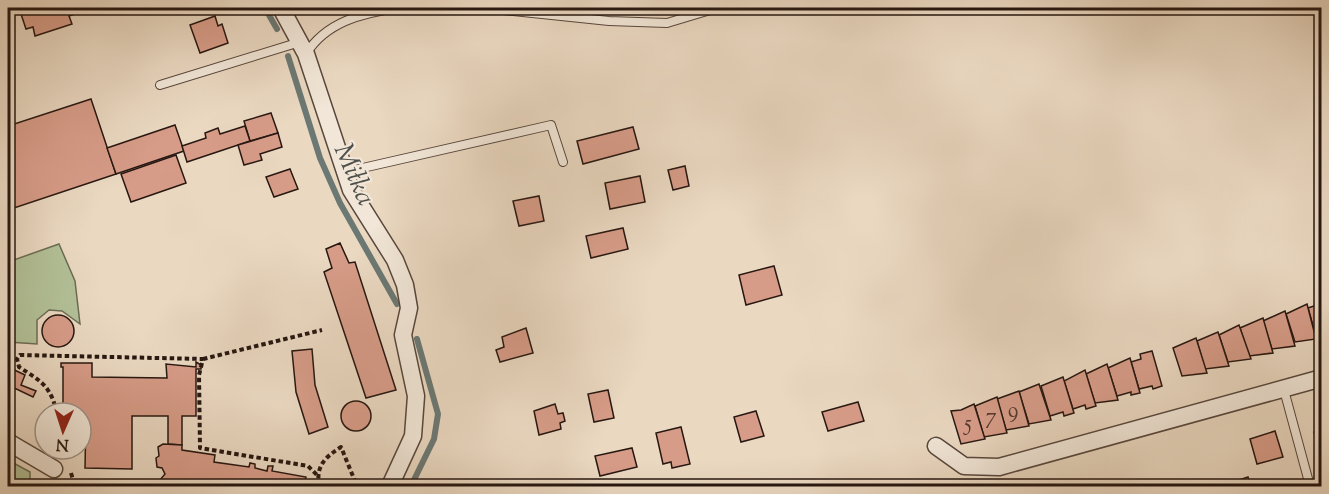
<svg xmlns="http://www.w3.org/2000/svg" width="1329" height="494" font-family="'Sorts Mill Goudy',serif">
  <rect width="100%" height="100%" fill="#ead8c1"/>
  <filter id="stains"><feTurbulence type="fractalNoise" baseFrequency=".00333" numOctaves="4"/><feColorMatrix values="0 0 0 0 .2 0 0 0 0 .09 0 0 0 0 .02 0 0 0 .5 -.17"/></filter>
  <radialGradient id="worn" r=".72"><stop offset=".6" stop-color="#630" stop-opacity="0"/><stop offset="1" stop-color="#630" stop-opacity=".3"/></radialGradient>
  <g fill="#b2c097" stroke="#6c6c54" stroke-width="1.5">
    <path d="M59 244 75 281 80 324 62 311 49 310 37 320V344L8 342V262Z"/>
    <path d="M8 460 30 472V479L39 486H8Z"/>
  </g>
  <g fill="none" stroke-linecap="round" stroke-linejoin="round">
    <g stroke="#6b7873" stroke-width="6">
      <path d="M265 8 277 29"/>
      <path d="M288 56 320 158 340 203 397 304"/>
      <path d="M411 486 434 439 438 414 417 339"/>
    </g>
  </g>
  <g fill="#d79c88" stroke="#271711" stroke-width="1.5">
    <path d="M19 8H76L78 13 69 16 72 24 35 36 33 27 26 29Z"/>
    <path d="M215 16 218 26 222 24 228 43 200 53 190 25Z"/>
    <path d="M91 99 116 174 8 210V126Z"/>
    <path d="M271 113 278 133 250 141 244 121Z"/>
    <path d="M175 125 184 151 116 174 107 148Z"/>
    <path d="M245 126 250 141 187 162 182 146 206 138 205 133 218 128 220 134Z"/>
    <path d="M633 127 639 149 583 164 577 141Z"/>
    <path d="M278 133 282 147 260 154 262 160 244 165 238 145Z"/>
    <path d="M176 155 186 183 131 202 121 174Z"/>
    <path d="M685 166 689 186 673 190 668 170Z"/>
    <path d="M290 169 298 189 274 197 266 177Z"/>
    <path d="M640 176 645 202 610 209 605 183Z"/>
    <path d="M539 196 544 221 519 226 513 201Z"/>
    <path d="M623 228 628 249 591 258 586 236Z"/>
    <path d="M340 243 349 263 355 262 396 390 366 398 324 272 332 268 326 249Z"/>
    <path d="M774 266 782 295 746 305 739 275Z"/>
    <path d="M1322 300V334L1316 336 1308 308 1317 305 1316 301Z"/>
    <path d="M1307 304 1316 339 1295 342 1286 314Z"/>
    <path d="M1285 311 1295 346 1272 349 1263 321Z"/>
    <circle cx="58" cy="331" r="16"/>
    <path d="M1263 318 1273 353 1249 356 1240 328Z"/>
    <path d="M1239 325 1251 359 1228 362 1219 335Z"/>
    <path d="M526 328 533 353 500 362 496 350 504 347 502 337Z"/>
    <path d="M1218 332 1229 366 1205 369 1197 341Z"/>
    <path d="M1196 338 1207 373 1182 376 1173 348Z"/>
    <path d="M312 349 315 385 328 427 309 434 296 392 292 351Z"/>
    <path d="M1152 351 1162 386 1153 389 1152 386 1139 389 1131 362 1141 359 1140 354Z"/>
    <path d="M1130 358 1140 393 1131 395V392L1117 396 1108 368Z"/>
    <path d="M196 362 201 365V369H196V416H182V445L168 444V416H132V469L85 468 86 416H81V413H63V367H61V363H92V377L167 378 166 364 196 367Z"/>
    <path d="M1107 364 1118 400 1095 403 1086 374Z"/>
    <path d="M8 367 25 375 21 385 36 391 33 397 8 385Z"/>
    <path d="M1085 370 1096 406 1086 409 1085 405 1073 409 1064 381Z"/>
    <path d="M1063 377 1074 413 1064 416 1063 412 1050 416 1041 386Z"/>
    <path d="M1039 384 1051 420 1029 424 1019 392Z"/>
    <path d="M608 390 614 418 594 422 588 394Z"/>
    <path d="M1019 391 1029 426 1006 430 997 399Z"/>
    <path d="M997 397 1007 433 984 437 975 406Z"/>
    <circle cx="356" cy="416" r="15"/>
    <path d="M858 402 864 421 828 431 822 412Z"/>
    <path d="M555 404 558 414 563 413 565 421 560 423 561 429 539 435 534 411Z"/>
    <path d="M974 404 985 439 961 444 951 411 961 410Z"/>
    <path d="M756 411 764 436 741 442 734 417Z"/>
    <path d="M681 427 690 464 672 468 671 462 663 464 656 433Z"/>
    <path d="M1322 430V457L1314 432Z"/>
    <path d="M1275 431 1283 457 1257 464 1250 439Z"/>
    <path d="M163 444 182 445V450L215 455 214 462 249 467 250 463 255 464V468L267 471 268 466H273L272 471 306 477 304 486H160V480L165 474 162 468 157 467 156 458 159 456 158 447Z"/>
    <path d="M632 448 637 467 600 476 595 456Z"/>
    <path d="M1248 477 1251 486H1241L1239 480Z"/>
  </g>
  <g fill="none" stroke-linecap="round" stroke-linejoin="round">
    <g stroke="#58473d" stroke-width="10">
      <g id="service">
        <path d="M484 8 609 21 667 23 717 8"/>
        <path d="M306 54C326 22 362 13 397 8"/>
        <path d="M160 85 300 42"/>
        <path d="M345 172 551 125 563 162"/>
        <path d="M1284 390 1310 486"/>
      </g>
    </g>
    <g stroke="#58473d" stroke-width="19">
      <g id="minor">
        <path d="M281 8 306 54 351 190 395 260 405 285 409 308 403 335 416 396 413 436 390 486"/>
        <path d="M8 442 54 469"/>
        <path d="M936 446 964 466 999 467 1322 378"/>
      </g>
    </g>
    <g stroke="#271711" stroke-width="4" stroke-dasharray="4.5 3" stroke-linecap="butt">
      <path d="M203 359 322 330"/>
      <path d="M57 413C50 385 42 382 19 367L17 359 20 355 203 359 199 375 200 448 308 466 317 475"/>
      <path d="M71 473 75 486"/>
      <path d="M319 486C316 466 324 458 341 447L357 486"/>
    </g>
    <use href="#service" stroke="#f1e6d7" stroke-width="8"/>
    <use href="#minor" stroke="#f1e6d7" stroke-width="16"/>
  </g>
  <g text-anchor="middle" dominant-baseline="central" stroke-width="4.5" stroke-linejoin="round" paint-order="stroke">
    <g font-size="22" fill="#53382f">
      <text x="1013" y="412">9</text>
      <text x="991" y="418">7</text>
      <text x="968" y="425">5</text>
    </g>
    <g font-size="27" font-style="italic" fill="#4f504a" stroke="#f1e6d7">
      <text transform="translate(353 175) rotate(66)">Miłka</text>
    </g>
  </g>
  <rect width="1329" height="494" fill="none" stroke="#ead8c1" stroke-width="30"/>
  <rect x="9" y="9" width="1311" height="476" fill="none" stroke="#271711" stroke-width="3"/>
  <rect x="15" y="15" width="1299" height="464" fill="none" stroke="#271711" stroke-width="1.5"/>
  <g transform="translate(63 431) rotate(183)"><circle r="28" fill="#f1e6d7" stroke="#a09388" stroke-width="1.5"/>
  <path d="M0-4.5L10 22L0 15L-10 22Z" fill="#8f2418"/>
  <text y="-9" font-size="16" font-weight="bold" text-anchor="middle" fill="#271711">N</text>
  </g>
  <rect width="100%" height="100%" filter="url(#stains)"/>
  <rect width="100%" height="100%" fill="url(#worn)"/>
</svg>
